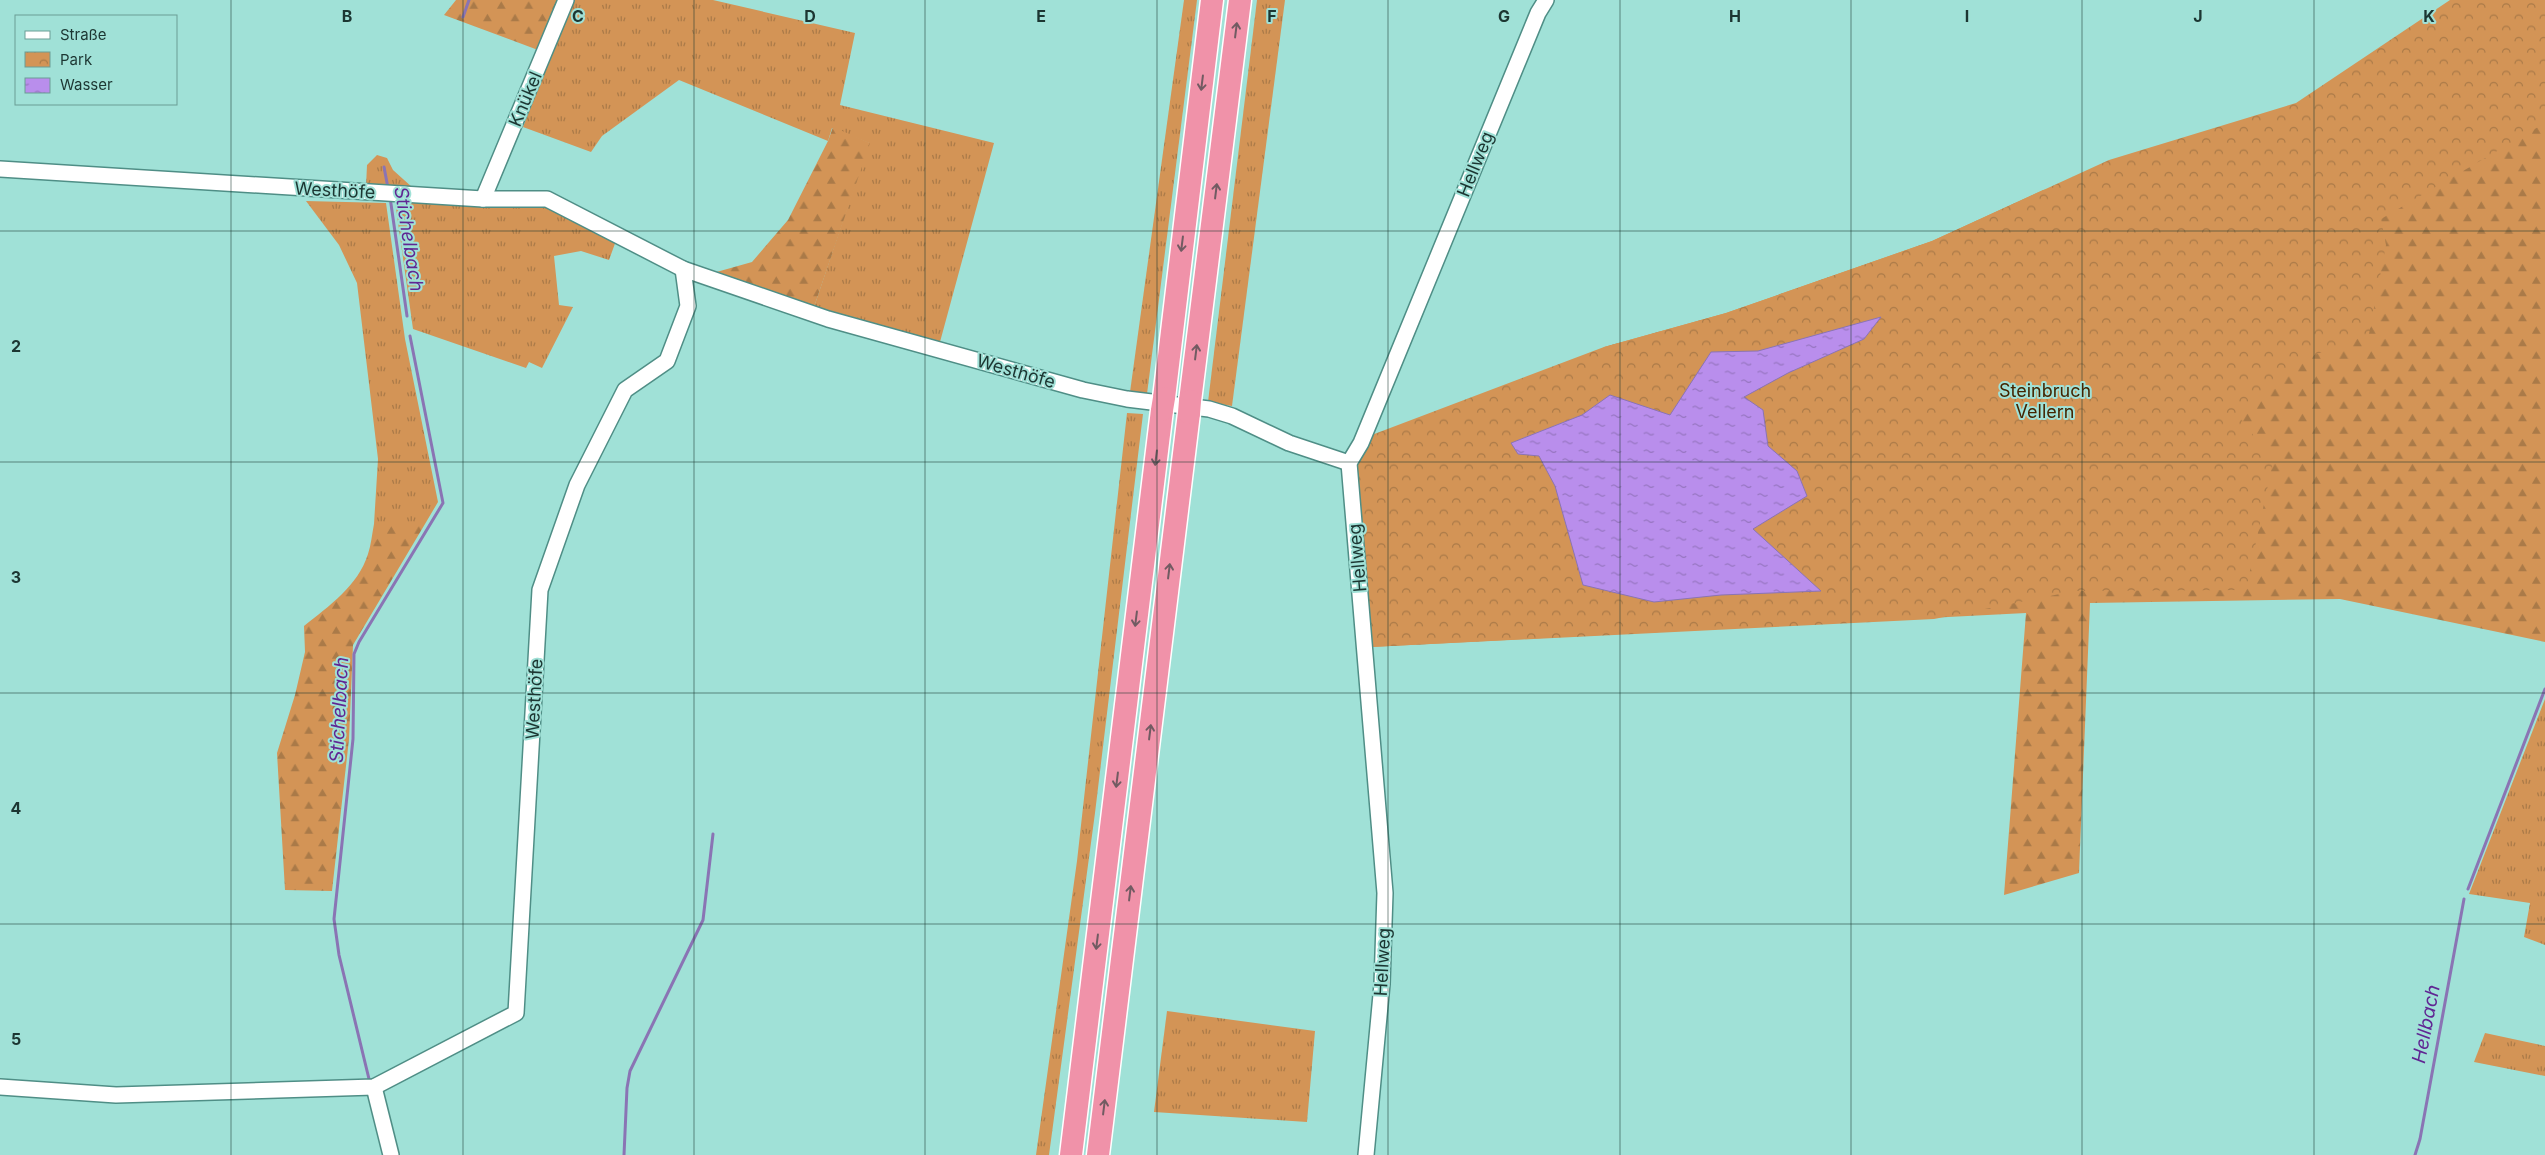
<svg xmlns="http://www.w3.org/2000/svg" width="2545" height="1155" font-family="Inter,sans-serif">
  <defs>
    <pattern id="grass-tufts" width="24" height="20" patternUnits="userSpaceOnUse" patternTransform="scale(1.25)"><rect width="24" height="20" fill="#d39456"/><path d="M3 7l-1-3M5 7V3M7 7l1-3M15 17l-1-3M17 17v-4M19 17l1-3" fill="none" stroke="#aa7a48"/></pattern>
    <pattern id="forest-firs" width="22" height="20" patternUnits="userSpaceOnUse" patternTransform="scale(1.25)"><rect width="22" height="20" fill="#d39456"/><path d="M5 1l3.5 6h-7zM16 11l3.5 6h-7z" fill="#aa7a48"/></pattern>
    <pattern id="park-crowns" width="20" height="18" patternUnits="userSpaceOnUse" patternTransform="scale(1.25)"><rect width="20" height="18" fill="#d39456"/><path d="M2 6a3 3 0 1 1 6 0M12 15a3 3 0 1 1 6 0" fill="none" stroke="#aa7a48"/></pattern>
    <pattern id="water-ripples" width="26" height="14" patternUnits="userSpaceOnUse" patternTransform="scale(1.25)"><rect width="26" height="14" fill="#b98eec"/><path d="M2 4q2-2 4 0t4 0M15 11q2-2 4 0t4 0" fill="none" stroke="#9675c0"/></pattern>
  </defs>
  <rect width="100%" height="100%" fill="#a0e1d7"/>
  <g fill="url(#grass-tufts)">
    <path d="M573 0H713L855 33 840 105 994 143 940 342 814 307 869 143 832 128 828 141 679 80 602 136 591 152 523 127Z"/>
    <path d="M1184 0H1197L1147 394 1130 392Z"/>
    <path d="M1257 0H1285L1232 406 1208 402Z"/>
    <path d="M377 155 387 158 393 170 413 188 366 187 367 165Z"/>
    <path d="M306 201 386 203 405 339 438 502 425 524H374L378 459 357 283 339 245Z"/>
    <path d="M395 201 544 205 617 238 609 260 581 251 554 256 559 305 573 307 542 368 529 362 526 368 413 329Z"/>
    <path d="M1127 413 1143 414 1095 813 1049 1155H1036L1077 861Z"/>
    <path d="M2545 699V945L2524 937 2530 903 2469 894Z"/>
    <path d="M1167 1011 1315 1031 1307 1122 1154 1112Z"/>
    <path d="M2485 1033 2545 1046V1076L2474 1062Z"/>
  </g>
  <g fill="url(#forest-firs)">
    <path d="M456 0H559L538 50 444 15Z"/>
    <path d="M2545 99V642L2340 599 2090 603 2079 873 2004 895 2026 613 1371 647 1604 347 1726 313 1932 241 2043 190 2392 138Z"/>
    <path d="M833 127 870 143 814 307 713 273 752 262 788 220 828 141Z"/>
    <path d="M374 524H425L353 645 349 739 332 891 285 890 277 753 295 695 305 652 304 626C329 606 358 586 368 554 371 545 372 534 374 524Z"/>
  </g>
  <path fill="url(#park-crowns)" d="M2450 0H2545V123L2381 219 2386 245 2369 334 2299 361 2238 415 2273 461 2246 590 2075 591 1934 619 1371 647 1354 467 1369 436 1604 347 1726 313 1932 241 2109 160 2296 103Z"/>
  <path fill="url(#water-ripples)" stroke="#8a74b4" d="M1881 317 1864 339 1788 373 1744 397 1763 410 1768 446 1797 471 1807 496 1753 529 1821 591 1721 595 1654 602 1583 585 1555 486 1539 456 1518 454 1511 443 1582 415 1610 395 1670 415 1711 352 1758 351Z"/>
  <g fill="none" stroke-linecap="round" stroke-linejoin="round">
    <g stroke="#8a74b4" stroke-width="3">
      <path d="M463 17 469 0"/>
      <path d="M384 167 388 188"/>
      <path d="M390 197 407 316"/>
      <path d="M2468 889 2545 689"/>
      <path d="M369 1079 339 955 334 919 353 739 354 654 359 642 443 503 410 336"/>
      <path d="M624 1155 627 1088 630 1071 703 920 713 834"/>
      <path d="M2415 1155 2420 1139 2464 899"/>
    </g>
    <g stroke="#4f8e86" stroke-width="18">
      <g id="minor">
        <path d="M0 169 483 199H547L683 269 828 319 1083 390 1127 399 1209 409 1232 416 1289 443 1349 463"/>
        <path d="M483 199 566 0"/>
        <path d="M0 1087 116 1095 374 1087 516 1013 540 590 577 485 625 390 667 361 688 306 683 269"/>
        <path d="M374 1087 391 1155"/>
        <path d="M1366 1155 1382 984 1385 893 1349 463 1361 443 1538 13 1546 0"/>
      </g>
    </g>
    <g stroke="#fff" stroke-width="25">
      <g id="highway">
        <path d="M1164 398 1212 0"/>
        <path d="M1190 401 1240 0"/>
        <path d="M1071 1155 1162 410"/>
        <path d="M1098 1155 1189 413"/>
      </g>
    </g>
    <use href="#minor" stroke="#fff" stroke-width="15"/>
    <use href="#highway" stroke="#f092a9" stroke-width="22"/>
    <g stroke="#fff" stroke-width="25" stroke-linecap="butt">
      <g id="highway-bridge">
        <path d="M1162 410 1164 398"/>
        <path d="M1189 413 1190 401"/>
      </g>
    </g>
    <use href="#highway-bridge" stroke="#f092a9" stroke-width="22"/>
  </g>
  <defs><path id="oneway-shaft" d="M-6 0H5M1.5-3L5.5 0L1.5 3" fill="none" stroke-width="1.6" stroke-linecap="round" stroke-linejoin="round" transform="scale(1.25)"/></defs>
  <g stroke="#715b62">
    <use href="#oneway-shaft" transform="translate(1236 30) rotate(-83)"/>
    <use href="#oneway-shaft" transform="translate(1202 83) rotate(97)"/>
    <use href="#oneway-shaft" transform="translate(1216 191) rotate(-83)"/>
    <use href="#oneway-shaft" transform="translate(1182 244) rotate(97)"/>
    <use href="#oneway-shaft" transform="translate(1196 352) rotate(-83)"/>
    <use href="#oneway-shaft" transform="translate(1156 458) rotate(97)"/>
    <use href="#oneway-shaft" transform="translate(1169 571) rotate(-83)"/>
    <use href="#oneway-shaft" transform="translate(1136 619) rotate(97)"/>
    <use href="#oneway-shaft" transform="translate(1150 732) rotate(-83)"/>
    <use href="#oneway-shaft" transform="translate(1117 780) rotate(97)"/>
    <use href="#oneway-shaft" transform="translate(1130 893) rotate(-83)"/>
    <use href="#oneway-shaft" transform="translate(1097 942) rotate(97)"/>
    <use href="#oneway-shaft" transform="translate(1104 1107) rotate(-83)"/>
  </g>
  <path fill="none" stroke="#1c3632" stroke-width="1" stroke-opacity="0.55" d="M231 0V1155M463 0V1155M694 0V1155M925 0V1155M1157 0V1155M1388 0V1155M1620 0V1155M1851 0V1155M2082 0V1155M2314 0V1155M0 231H2545M0 462H2545M0 693H2545M0 924H2545"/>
  <g text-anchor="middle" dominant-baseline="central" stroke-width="4" stroke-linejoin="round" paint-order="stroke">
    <g font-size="18" fill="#1c3632" stroke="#a0e1d7">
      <text transform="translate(525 99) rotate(-67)">Knükel</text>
      <text transform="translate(1475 164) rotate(-68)">Hellweg</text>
      <text transform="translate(335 190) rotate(3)">Westhöfe</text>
      <text transform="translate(1016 371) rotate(16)">Westhöfe</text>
      <text transform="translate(1357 558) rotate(-95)">Hellweg</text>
      <text transform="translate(534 699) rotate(-87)">Westhöfe</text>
      <text transform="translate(1382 962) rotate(-87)">Hellweg</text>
    </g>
    <g font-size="18" fill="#432400" stroke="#a0e1d7">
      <text x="2045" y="390">Steinbruch<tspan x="2045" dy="21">Vellern</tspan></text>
    </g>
    <g font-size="19" font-style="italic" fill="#602693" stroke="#a0e1d7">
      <text transform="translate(409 239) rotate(81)">Stichelbach</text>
      <text transform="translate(339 710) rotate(-87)">Stichelbach</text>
      <text transform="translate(2426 1024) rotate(-79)">Hellbach</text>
    </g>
  </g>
  <g font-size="16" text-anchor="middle" font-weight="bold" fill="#1c3632" stroke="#a0e1d7" stroke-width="4" stroke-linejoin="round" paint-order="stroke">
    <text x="347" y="22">B</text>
    <text x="578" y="22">C</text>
    <text x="810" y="22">D</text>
    <text x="1041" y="22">E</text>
    <text x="1272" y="22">F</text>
    <text x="1504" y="22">G</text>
    <text x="1735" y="22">H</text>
    <text x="1967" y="22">I</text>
    <text x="2198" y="22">J</text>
    <text x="2429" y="22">K</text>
    <text x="16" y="352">2</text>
    <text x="16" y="583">3</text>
    <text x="16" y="814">4</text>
    <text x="16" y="1045">5</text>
  </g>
  <rect x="15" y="15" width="162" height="90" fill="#a0e1d7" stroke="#6b9d95"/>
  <rect x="25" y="31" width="25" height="8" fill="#ffffff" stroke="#6b9d95"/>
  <text x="60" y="40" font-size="15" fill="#1c3632">Straße</text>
  <rect x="25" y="52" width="25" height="15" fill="url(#park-crowns)" stroke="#6b9d95"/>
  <text x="60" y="65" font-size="15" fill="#1c3632">Park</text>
  <rect x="25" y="78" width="25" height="15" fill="url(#water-ripples)" stroke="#6b9d95"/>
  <text x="60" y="90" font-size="15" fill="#1c3632">Wasser</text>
</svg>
